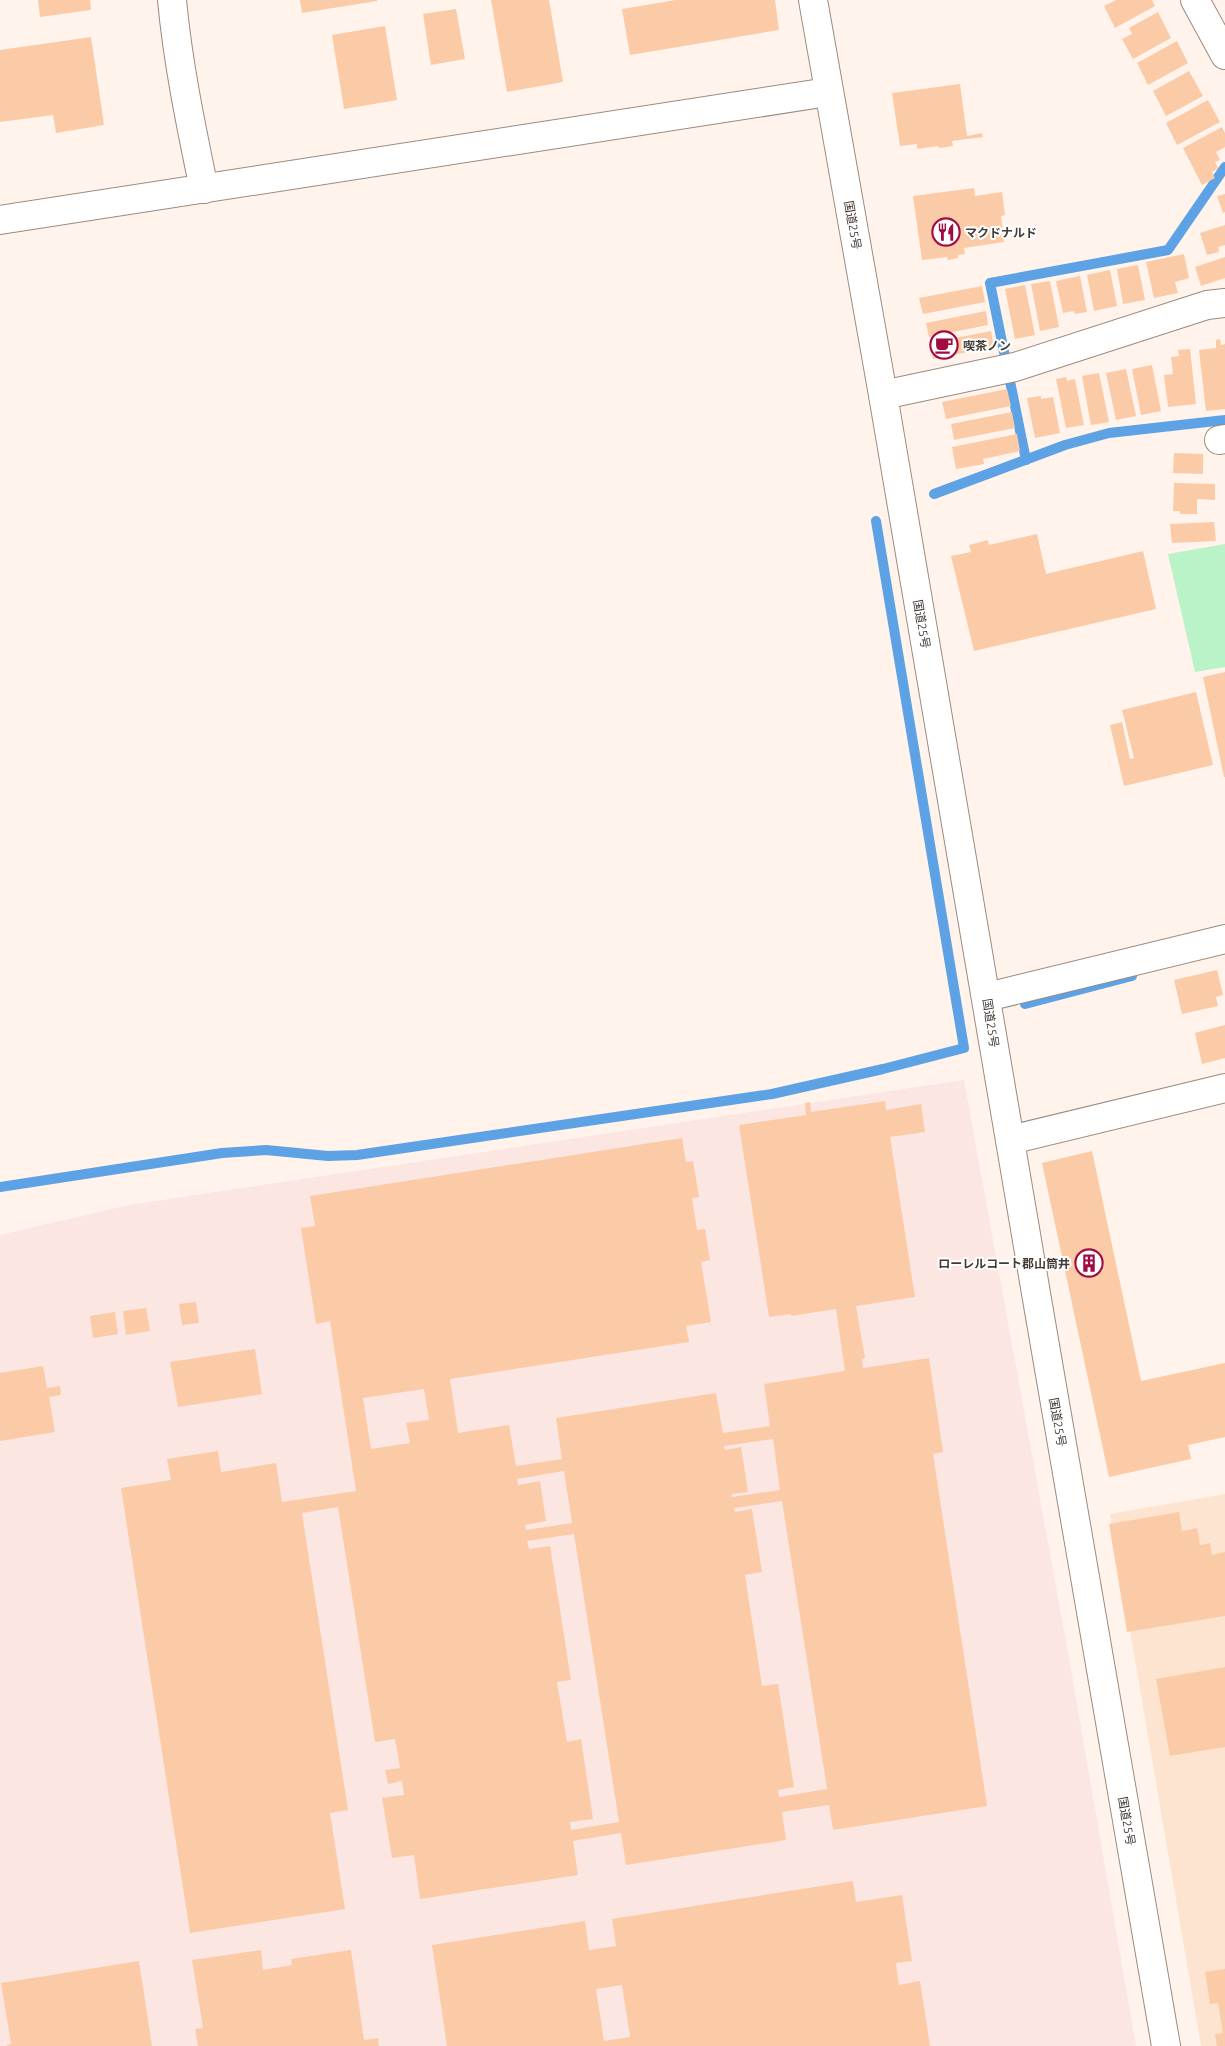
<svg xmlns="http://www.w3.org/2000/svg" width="1225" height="2046" font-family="Ubuntu,'Noto Sans JP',sans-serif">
  <rect width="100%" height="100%" fill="#fff3eb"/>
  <path fill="#fde4d1" d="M1225 1494V2046H1201L1110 1514Z"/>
  <path fill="#fbe6e2" d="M964 1080 1069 1658 1136 2046H0V1235L129 1205Z"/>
  <path fill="#bbf3c9" d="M1225 544V667L1195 672 1168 554Z"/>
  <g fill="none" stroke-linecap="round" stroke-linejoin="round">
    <g stroke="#5da2e5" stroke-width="10">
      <path d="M1026 460 990 283 1168 250 1225 167"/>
      <path d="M934 494 1065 445 1109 433 1225 420"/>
      <path d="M1025 1004 1132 976"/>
      <path d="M0 1187 222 1153 266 1150 328 1156 357 1155 772 1094 883 1069 964 1048 876 521"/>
    </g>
  </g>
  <g fill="#fbcba7" fill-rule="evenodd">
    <path d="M38 0H90L91 10 40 17Z"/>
    <path d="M300 0H377V1L302 13Z"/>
    <path d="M491 0H549L563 82 507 92Z"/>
    <path d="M676 0H775L779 30 630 55 622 9Z"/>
    <path d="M1116 0H1152L1155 6 1115 28 1104 6Z"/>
    <path d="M456 9 465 59 431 65 423 14Z"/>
    <path d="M1158 12 1171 38 1133 59 1122 39 1132 34 1129 28Z"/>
    <path d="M385 26 397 100 344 109 332 35Z"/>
    <path d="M91 37 104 125 56 133 53 115 0 122V50Z"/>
    <path d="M1177 41 1188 63 1148 85 1137 63Z"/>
    <path d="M1189 71 1203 96 1166 116 1153 91Z"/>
    <path d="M960 84 967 136 982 133 983 137 952 141 953 146 939 148 938 146 917 149V144L900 146 892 93Z"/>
    <path d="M1208 100 1220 122 1177 145 1166 123Z"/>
    <path d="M1222 127 1225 133V147L1216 152 1220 160 1215 162 1218 168 1212 172 1215 178 1202 185 1183 148Z"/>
    <path d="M974 188 975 196 1002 192 1005 215 1001 216 1004 242 964 248 965 254 958 255V258L948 260 947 257 922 260 913 196Z"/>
    <path d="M1225 194V212L1223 213 1217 196Z"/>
    <path d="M1225 225V245L1218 247 1219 252 1207 255 1200 233Z"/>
    <path d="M1184 254 1189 278 1175 282 1178 293 1154 298 1146 262Z"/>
    <path d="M1225 257V278L1201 286 1195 267Z"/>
    <path d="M1138 265 1145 300 1123 304 1117 269Z"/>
    <path d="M1110 270 1117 306 1094 311 1087 275Z"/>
    <path d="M1080 276 1087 312 1075 314 1074 311 1063 313 1056 281Z"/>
    <path d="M1050 281 1059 327 1040 331 1031 284Z"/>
    <path d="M1025 285 1035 335 1015 339 1005 289Z"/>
    <path d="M982 286 985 302 923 314 919 298Z"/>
    <path d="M986 311 988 325 929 337 926 323Z"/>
    <path d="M991 331 994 347 933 359 930 343Z"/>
    <path d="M1220 339 1221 345 1225 344V409L1206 411 1199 350 1216 348V340Z"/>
    <path d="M1190 349 1196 404 1168 407 1164 375 1173 374 1171 357 1179 356 1178 350Z"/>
    <path d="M1152 365 1161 411 1141 415 1132 369Z"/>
    <path d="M1126 369 1136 416 1116 420 1106 373Z"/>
    <path d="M1099 373 1109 422 1091 425 1082 376Z"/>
    <path d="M1066 377 1067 381 1075 379 1084 425 1066 428 1056 379Z"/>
    <path d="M1007 389 1011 406 946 419 942 402Z"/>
    <path d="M1041 396V399L1053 397 1060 433 1035 438 1027 398Z"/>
    <path d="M1012 412 1015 428 954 440 951 424Z"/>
    <path d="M1017 434 1020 451 983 459 984 464 956 469 952 447Z"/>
    <path d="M1174 453 1203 454V474L1173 473Z"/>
    <path d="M1174 483 1215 484V500L1197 499V514H1180V511H1173Z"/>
    <path d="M1214 522 1216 541 1172 543 1170 524Z"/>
    <path d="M1037 534 1046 574 1143 551 1156 609 974 651 951 556 971 552 969 545 988 540 989 545Z"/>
    <path d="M1225 672V777H1224L1203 677Z"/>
    <path d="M1196 692 1213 765 1124 786 1110 725 1122 722 1130 759 1134 758 1122 710Z"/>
    <path d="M1217 970 1223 995 1216 997 1218 1006 1182 1014 1174 980Z"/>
    <path d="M1225 1025V1058L1202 1064 1195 1033Z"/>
    <path d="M885 1101 886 1110 921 1104 925 1132 890 1137 915 1297 856 1306 865 1358 862 1359 863 1368 929 1358 943 1452 933 1454 987 1806 833 1830 829 1805 782 1812 786 1840 626 1865 621 1833 573 1841 578 1875 420 1899 414 1855 392 1858 382 1798 404 1795 402 1781 388 1784 385 1770 400 1768 395 1739 375 1742 338 1507 302 1513 348 1810 330 1813 345 1909 190 1933 121 1488 171 1480 167 1459 218 1451 221 1472 276 1463 282 1502 356 1491 330 1321 316 1324 301 1228 315 1226 310 1196 682 1138 686 1162 693 1161 699 1197 692 1198 697 1230 705 1229 710 1260 701 1262 711 1322 686 1326 689 1342 450 1379 458 1433 509 1425 516 1466 562 1459 556 1418 716 1393 723 1433 770 1426 764 1384 845 1371 836 1309 791 1316V1314L769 1317 739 1125 806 1115 805 1103 810 1102 811 1112ZM424 1389 429 1420 406 1423 410 1443 371 1449 363 1398ZM773 1439 780 1490 732 1497V1494L748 1492 741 1447 725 1450 724 1446ZM564 1471 572 1523 526 1530 525 1525 546 1521 540 1481 518 1485 517 1479ZM782 1501 827 1789 779 1797 778 1790 794 1787 778 1684 762 1686 745 1575 762 1572 752 1509 735 1512 734 1508ZM574 1534 619 1822 571 1830 570 1822 593 1819 581 1739 567 1742 557 1682 571 1680 550 1546 529 1549 527 1541Z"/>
    <path d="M1092 1151 1141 1381 1225 1363V1437L1188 1445 1191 1459 1109 1477 1042 1163Z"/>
    <path d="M196 1302 199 1323 182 1325 179 1304Z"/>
    <path d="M146 1308 150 1331 126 1335 123 1311Z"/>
    <path d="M115 1312 118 1334 93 1338 90 1316Z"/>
    <path d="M255 1349 262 1394 178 1407 170 1362Z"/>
    <path d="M43 1366 47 1388 60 1386 61 1395 49 1397 55 1432 0 1441V1373Z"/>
    <path d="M1179 1512 1182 1531 1197 1528 1200 1545 1210 1543 1212 1555 1225 1552V1616L1127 1632 1109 1524Z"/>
    <path d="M1225 1667V1747L1170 1756 1156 1679Z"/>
    <path d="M853 1881 856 1902 902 1895 912 1961 896 1963 899 1985 920 1981 930 2046H447L432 1945 585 1921 589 1950 616 1946 612 1919ZM622 1985 630 2037 604 2041 596 1989Z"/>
    <path d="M261 1950 263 1970 292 1965 291 1959 351 1950 364 2040 378 2038 379 2046H198L195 2029 203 2028 192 1960Z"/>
    <path d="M139 1961 152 2046H5L11 2044 1 1983Z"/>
    <path d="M1225 1969V2046H1217L1215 2034 1223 2033 1218 2003 1210 2004 1205 1972Z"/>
  </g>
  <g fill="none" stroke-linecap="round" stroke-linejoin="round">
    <g stroke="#9c8a7e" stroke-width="30">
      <g id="street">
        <path d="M172 0C178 64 191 126 204 189"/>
        <path d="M1195 0 1225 55"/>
        <path d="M883 395 1015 367 1207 305 1225 303"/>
        <path d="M1219 440 1225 439"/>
        <path d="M987 997 1225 939"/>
        <path d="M1010 1140 1225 1088"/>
      </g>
    </g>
    <g stroke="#9c8a7e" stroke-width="30">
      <path id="secondary" d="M0 220 828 92"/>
    </g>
    <g stroke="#9c8a7e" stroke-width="30">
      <path id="highway" d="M813 0 883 395 1038 1305 1166 2046"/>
    </g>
    <use href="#street" stroke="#fff" stroke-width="28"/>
    <use href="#secondary" stroke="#fff" stroke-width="28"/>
    <use href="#highway" stroke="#fff" stroke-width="28"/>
  </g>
  <defs>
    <g id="restaurant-ring" transform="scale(1.4375)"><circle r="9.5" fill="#fff" stroke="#a40a42" stroke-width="1.5"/><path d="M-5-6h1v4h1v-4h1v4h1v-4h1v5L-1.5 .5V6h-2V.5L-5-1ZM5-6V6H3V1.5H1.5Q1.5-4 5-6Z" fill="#a40a42"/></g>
    <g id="cafe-ring" transform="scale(1.4375)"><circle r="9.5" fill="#fff" stroke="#a40a42" stroke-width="1.5"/><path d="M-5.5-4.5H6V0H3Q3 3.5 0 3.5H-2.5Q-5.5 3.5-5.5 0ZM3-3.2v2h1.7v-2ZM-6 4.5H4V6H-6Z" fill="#a40a42"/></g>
    <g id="building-ring" transform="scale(1.4375)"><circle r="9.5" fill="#fff" stroke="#a40a42" stroke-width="1.5"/><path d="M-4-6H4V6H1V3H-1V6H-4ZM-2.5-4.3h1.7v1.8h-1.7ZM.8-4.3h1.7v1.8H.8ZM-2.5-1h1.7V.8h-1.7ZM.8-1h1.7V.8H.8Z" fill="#a40a42"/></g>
  </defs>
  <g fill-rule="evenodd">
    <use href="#restaurant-ring" x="946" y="232"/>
    <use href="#cafe-ring" x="944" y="345"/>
    <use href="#building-ring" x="1089" y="1263"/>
  </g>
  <g text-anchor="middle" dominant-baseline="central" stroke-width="4" stroke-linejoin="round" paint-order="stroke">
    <g font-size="12" fill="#423a35" stroke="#fff">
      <text transform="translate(853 225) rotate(80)">国道25号</text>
      <text transform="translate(922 624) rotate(80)">国道25号</text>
      <text transform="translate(991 1023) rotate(81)">国道25号</text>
      <text transform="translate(1058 1422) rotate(80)">国道25号</text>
      <text transform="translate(1127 1821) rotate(80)">国道25号</text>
    </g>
    <g font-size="12" font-weight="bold" fill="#423a35" stroke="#fff" text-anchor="start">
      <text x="965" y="232">マクドナルド</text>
      <text x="963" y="345">喫茶ノン</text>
      <text x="1070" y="1263" text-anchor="end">ローレルコート郡山筒井</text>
    </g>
  </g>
</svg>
